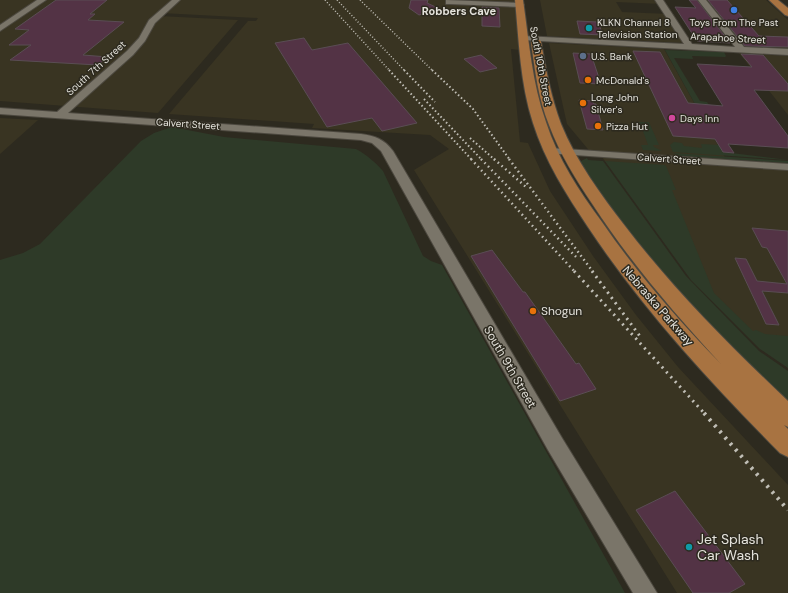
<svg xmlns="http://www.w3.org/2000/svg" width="788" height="593" font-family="'DM Sans',sans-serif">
  <rect width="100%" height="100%" fill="#2d2a1f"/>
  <g fill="#393422">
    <path d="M0 0H514L520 50 511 49 520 142 528 143 550 191 593 256 636 315 678 367 788 485V593H677L414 170 449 149 430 135 312 128 314 124 169 114 248 21H256L258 18 161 13 159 16 238 20 158 113 0 101Z"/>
    <path d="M540 0H659L662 4 616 2 622 12 669 14 687 43 547 36Z"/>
    <path d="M697 0H766L788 20V48L734 45Z"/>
    <path d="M549 43 664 49 728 163 788 167V368L718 305 601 156 592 154 567 124Z"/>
    <path d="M739 53 788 56V115L774 97Z"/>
    <path d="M0 118 38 120 0 154Z"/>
  </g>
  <g fill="#2e3a28">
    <path d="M665 50 724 52 726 56 725 57 692 56 693 59 674 58 700 101 707 102 709 105 695 104Z"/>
    <path d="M631 122H649L659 145H653L654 147 662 151 643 150 641 145H648L640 123Z"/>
    <path d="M172 127 224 137 356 149C367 155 375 162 383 171L423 256 431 261 442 265 625 593H0V260L23 253 40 244 141 141 154 133Z"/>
    <path d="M674 142 682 143 684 146 702 148 701 144 719 145 723 152 788 160 673 152 670 145Z"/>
    <path d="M673 153 788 161V163L680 156Z"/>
    <path d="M587 158 588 160 603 161 686 276 759 351 788 371V406L701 319 608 208 581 163V161Z"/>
    <path d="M605 161 664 165 666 166 676 190H672L714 293 753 331 756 330 765 334 788 336V368L760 349 691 280Z"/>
  </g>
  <g fill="#533345" stroke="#5a4d54">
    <path d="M56 0H107L90 14H95L88 20 124 22 83 55 108 57 98 65 10 60 31 45H9L29 30 15 29Z"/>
    <path d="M411 0H428L427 3 440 9 419 15 409 8Z"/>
    <path d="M689 0H697L730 43 697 41 675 7 696 8Z"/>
    <path d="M708 0H727L759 36 788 37V47L745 46Z"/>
    <path d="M482 7 499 8 500 27 482 26Z"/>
    <path d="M577 21 598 22 603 35 580 34Z"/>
    <path d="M304 38 312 50 348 43 417 123 382 131 372 118 327 127 275 43Z"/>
    <path d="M633 51 660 52 688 103 723 106 697 64 752 67 741 54 763 55 788 84V91L754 90 788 136V148L728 144 734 153 723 152 715 139 673 136Z"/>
    <path d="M573 53 591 54 601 84 580 83Z"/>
    <path d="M481 55 497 68 480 72 464 59Z"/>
    <path d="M579 100 592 101 594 104H596L603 130 587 129Z"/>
    <path d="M752 228 788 231V293L762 291 779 325 766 324 735 258 746 259 757 281 787 284 767 248 762 247Z"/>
    <path d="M492 250 523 292H525L576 364 579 363 596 389 560 401 471 256Z"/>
    <path d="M675 491 745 584 729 593H693L636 510Z"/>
  </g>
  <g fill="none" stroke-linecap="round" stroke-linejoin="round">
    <g stroke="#4c483f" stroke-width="2">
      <g id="minor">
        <path d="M37 0H46L0 31V25Z"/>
        <path d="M172 0H180L155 23 145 41 133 55 68 113 361 134C375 136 384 139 393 151L562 438 657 593H633L548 450 381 151 372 143 361 140 0 114V108L57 112 127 51 139 38 149 20Z"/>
        <path d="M446 0 520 3 524 5 520 7 449 4H446Z"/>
        <path d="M655 0H663L692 44 735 47 698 0H706L744 47 788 49V55L523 40 519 38 523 36 684 44Z"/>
        <path d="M550 148 788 164V170L546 153 544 151Z"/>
      </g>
    </g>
    <g stroke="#4c483f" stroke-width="2">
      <g id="major">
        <path d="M515 0H523C529 41 532 83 546 122 558 159 579 191 602 222 637 273 678 320 721 364 675 314 630 262 593 205 576 180 560 154 549 125 538 98 535 70 531 42L532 40H540L541 42C546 70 551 97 561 124 576 161 601 195 625 226 674 290 730 346 788 401V427L784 425 788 429V457L780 453C710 382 643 310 588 227 566 194 545 161 533 123 520 83 519 41 515 0Z"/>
        <path d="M769 0H778L788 8V16L785 15Z"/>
      </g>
    </g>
    <use href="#minor" fill="#7a7569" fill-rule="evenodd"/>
    <use href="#major" fill="#a87341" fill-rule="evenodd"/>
    <g stroke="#c0beb6" stroke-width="1.5" stroke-dasharray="1 2" stroke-linecap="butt">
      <path d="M325 0 390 71"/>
      <path d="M337 0 405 71"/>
      <path d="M360 0 433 71"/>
    </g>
    <g stroke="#c0beb6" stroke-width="2" stroke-dasharray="1.5 2.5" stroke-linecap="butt">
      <path d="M389 70 472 160"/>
      <path d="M404 70 435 102"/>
      <path d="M432 70 473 109 510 160"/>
      <path d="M424 99 482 160"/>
      <path d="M470 138 495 160"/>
    </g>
    <g stroke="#c0beb6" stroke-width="2.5" stroke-dasharray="1.5 3.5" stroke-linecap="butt">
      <path d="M471 159 575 272"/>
      <path d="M481 159 578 259"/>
      <path d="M494 159 526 187"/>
      <path d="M509 159 593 272"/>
    </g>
    <g stroke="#c0beb6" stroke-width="3" stroke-dasharray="2 4.5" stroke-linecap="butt">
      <path d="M574 271 705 414"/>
      <path d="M592 271 642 339"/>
    </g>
    <path stroke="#c0beb6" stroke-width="4" stroke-dasharray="2.5 5.5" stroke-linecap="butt" d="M704 413 788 510"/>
  </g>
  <circle fill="#3f7fe0" stroke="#2d2a1f" stroke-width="1.5" cx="734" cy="10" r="4"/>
  <g fill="#0f9aa8" stroke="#2d2a1f" stroke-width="1.5">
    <circle cx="589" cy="28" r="4"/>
    <circle cx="689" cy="547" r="4"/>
  </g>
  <circle fill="#5c6f8a" stroke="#2d2a1f" stroke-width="1.5" cx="583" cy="56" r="4"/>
  <g fill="#e8710a" stroke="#2d2a1f" stroke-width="1.5">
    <circle cx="588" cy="80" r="4"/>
    <circle cx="583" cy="103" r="4"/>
    <circle cx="598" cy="126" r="4"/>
    <circle cx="533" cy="311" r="4"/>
  </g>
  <circle fill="#d1479c" stroke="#2d2a1f" stroke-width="1.5" cx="672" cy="118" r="4"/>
  <g text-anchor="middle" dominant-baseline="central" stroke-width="3" stroke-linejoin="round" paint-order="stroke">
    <g font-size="10" fill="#e4e2db" stroke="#2d2a1f" text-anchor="start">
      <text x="597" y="22">KLKN Channel 8<tspan x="597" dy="12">Television Station</tspan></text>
      <text x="734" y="22" text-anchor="middle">Toys From The Past</text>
      <text x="591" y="56">U.S. Bank</text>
      <text x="596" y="80">McDonald's</text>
      <text x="591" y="97">Long John<tspan x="591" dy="12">Silver's</tspan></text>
      <text x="680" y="118">Days Inn</text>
      <text x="606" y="126">Pizza Hut</text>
    </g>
    <g font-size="10" fill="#e4e2db" stroke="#2d2a1f">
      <text transform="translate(728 38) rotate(3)">Arapahoe Street</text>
      <text transform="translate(541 66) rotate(79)">South 10th Street</text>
      <text transform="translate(96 68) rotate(-42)">South 7th Street</text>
      <text transform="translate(188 124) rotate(4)">Calvert Street</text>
      <text transform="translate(669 159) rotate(4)">Calvert Street</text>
    </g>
    <g font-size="11" font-weight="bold" fill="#e4e2db" stroke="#2d2a1f">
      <text x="459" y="11">Robbers Cave</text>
    </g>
    <g font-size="12" fill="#e4e2db" stroke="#2d2a1f">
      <text transform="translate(658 306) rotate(49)">Nebraska Parkway</text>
      <text transform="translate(510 367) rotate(60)">South 9th Street</text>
    </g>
    <g font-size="12" fill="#e4e2db" stroke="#2d2a1f" text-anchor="start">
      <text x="541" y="311">Shogun</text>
    </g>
    <g font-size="14" fill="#e4e2db" stroke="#2d2a1f" text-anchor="start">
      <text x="697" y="539">Jet Splash<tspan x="697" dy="16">Car Wash</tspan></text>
    </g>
  </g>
</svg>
